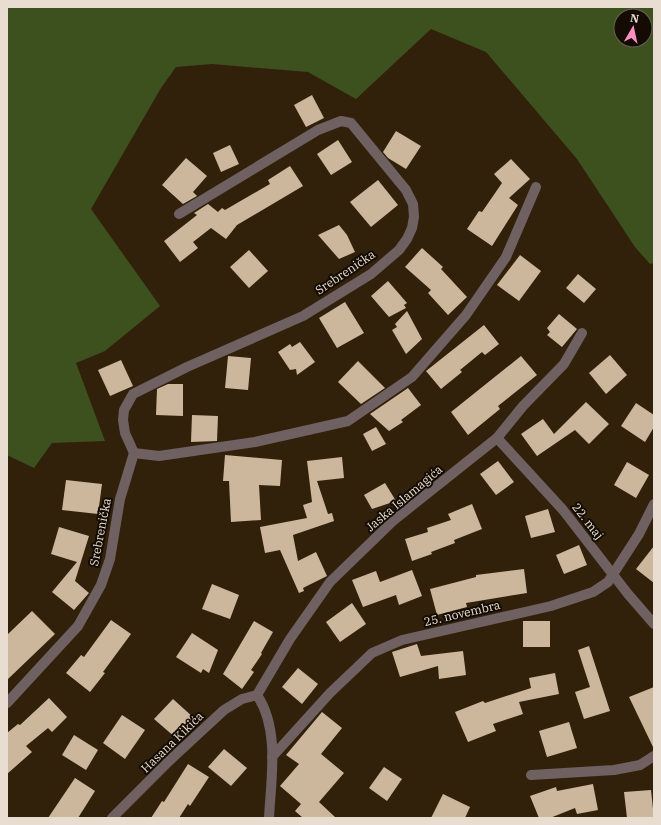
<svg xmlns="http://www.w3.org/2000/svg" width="661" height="825" font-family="'IBM Plex Serif',serif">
  <rect width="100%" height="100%" fill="#31210b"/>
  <path fill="#3d511e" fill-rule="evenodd" d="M7 7H654V263L650 264 635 247 577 159 486 52 431 29 356 99 308 72 212 64 176 67 161 88 91 209 160 306 105 351 76 363 105 441 52 443 34 468 7 455ZM621 16H645V40H621Z"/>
  <g fill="#ccb79d">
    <path d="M312 95 324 118 306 127 294 105Z"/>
    <path d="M396 131 421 146 406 169 388 158 383 152Z"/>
    <path d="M338 140 352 162 331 175 317 154Z"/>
    <path d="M230 145 239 164 221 172 213 153Z"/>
    <path d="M186 158 207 176 193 192 197 196 183 204 162 185Z"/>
    <path d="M511 159 530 179 509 198 518 205 492 246 467 229 479 211 482 212 502 183 494 174Z"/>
    <path d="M290 166 303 186 237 225 226 239 211 228 193 242 198 248 180 262 164 241 197 215 194 213 208 204 218 212 222 208 225 210 270 184 268 180Z"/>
    <path d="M378 180 398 205 371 227 350 202Z"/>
    <path d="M339 225 347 235 355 252 339 259 318 235Z"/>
    <path d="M422 248 443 267 441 269 467 297 448 315 428 293 431 290 405 267Z"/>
    <path d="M249 250 268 271 249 288 230 267Z"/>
    <path d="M520 255 541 271 519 301 497 285Z"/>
    <path d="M578 274 596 289 584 303 566 288Z"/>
    <path d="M388 281 407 303 404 305 406 308 389 317 371 296Z"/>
    <path d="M345 302 364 333 337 348 319 318Z"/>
    <path d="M407 311 422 339 406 354 392 330 397 327 395 324Z"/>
    <path d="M559 314 577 329 562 347 547 335 550 332 547 328Z"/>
    <path d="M484 325 499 344 485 355 482 352 460 370 462 372 441 389 426 371Z"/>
    <path d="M300 342 315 362 297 375 296 369 290 370 278 352 290 344 292 347Z"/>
    <path d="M610 355 627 375 606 394 589 373Z"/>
    <path d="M228 356 251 358 248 390 225 388Z"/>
    <path d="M521 356 537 375 498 406 500 409 468 435 451 412Z"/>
    <path d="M121 360 133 386 110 396 98 370Z"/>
    <path d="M358 361 385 388 361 404 338 382Z"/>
    <path d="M168 384H183V416L156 415 157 389Z"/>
    <path d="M408 388 421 405 401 420 403 422 389 431 370 414Z"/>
    <path d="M586 402 609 424 589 444 575 430 537 456 521 434 543 419 554 434Z"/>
    <path d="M636 403 654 415V427L645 442 621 426Z"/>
    <path d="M192 415 218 416 217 441 191 442Z"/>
    <path d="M376 427 386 444 372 451 363 434Z"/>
    <path d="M225 455 282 460 280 486 259 485 261 520 231 522 229 481H223Z"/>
    <path d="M342 457 344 478 317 481 328 514 332 513 334 521 293 535 298 561 316 552 327 576 303 588 304 591 299 593 280 550 265 553 260 527 307 518 303 505 312 502 307 461Z"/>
    <path d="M498 461 514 482 496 495 480 474Z"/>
    <path d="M627 462 649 475 636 498 614 485Z"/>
    <path d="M66 480 102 484 98 514 62 510Z"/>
    <path d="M385 483 396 501 372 509 364 495Z"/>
    <path d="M472 504 482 529 454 540 455 543 431 552 432 554 412 561 405 539 428 532 427 528 451 520 448 514Z"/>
    <path d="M548 509 555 532 531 538 525 516Z"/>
    <path d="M59 527 89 536 75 581 89 593 74 610 52 592 77 562 51 554Z"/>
    <path d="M579 545 587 565 564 574 556 555Z"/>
    <path d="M654 546V583L636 569Z"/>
    <path d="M524 569 527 593 466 603 467 607 437 615 430 589 476 577V575Z"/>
    <path d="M412 570 422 596 399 605 396 595 363 607 352 580 376 571 380 582Z"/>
    <path d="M212 584 239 595 230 619 202 609Z"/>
    <path d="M352 603 366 624 340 642 326 622Z"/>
    <path d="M32 611 55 634 7 680V635Z"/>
    <path d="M111 620 131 634 103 672 105 673 90 692 66 673 81 655 84 657Z"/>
    <path d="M254 621 273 632 261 653 262 654 251 670 254 672 242 689 223 674Z"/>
    <rect x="523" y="621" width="27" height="26"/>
    <path d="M192 633 218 650 209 673 203 669 201 673 176 657Z"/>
    <path d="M417 644 421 656 463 651 466 675 439 679 438 666 400 677 392 652Z"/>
    <path d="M589 646 610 711 584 719 575 692 590 687 578 650Z"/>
    <path d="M298 668 318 684 302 704 282 687Z"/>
    <path d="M555 673 559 694 519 702 523 714 493 724 496 731 468 742 455 712 483 701 485 703 531 688 529 678Z"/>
    <path d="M654 687V749L629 697Z"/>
    <path d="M49 698 67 717 52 732 48 728 26 746 32 752 7 774V733L18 724 20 725Z"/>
    <path d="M173 699 194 718 176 738 154 719Z"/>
    <path d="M322 712 342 728 321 754 344 773 319 802 336 818H303L295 811 301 804 280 786 299 764 286 755Z"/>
    <path d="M122 715 145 730 125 759 103 743Z"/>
    <path d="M569 722 577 748 547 757 539 731Z"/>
    <path d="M74 735 98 750 86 770 62 755Z"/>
    <path d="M224 749 247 768 231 786 208 767Z"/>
    <path d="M188 764 209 777 190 806 188 804 179 818H151L162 801 164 802Z"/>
    <path d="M384 767 402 779 387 801 369 788Z"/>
    <path d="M75 778 95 791 78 818H48Z"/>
    <path d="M593 784 598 810 577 814 575 808 550 818H539L530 796 556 787 557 791Z"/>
    <path d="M651 790 654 818H627L624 792Z"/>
    <path d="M443 794 470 807 465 818H431Z"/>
  </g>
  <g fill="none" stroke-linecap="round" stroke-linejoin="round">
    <g stroke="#6f6062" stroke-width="10">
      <path d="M179 214 318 130 341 121 351 123 406 190 413 204 414 217 412 228 407 239 399 250 371 274 303 316 187 367 133 394 124 410 123 420 125 433 134 453 159 456 255 442 348 421 412 377 466 315 506 257 536 187"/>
      <path d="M497 438 563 510 628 594 654 624"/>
      <path d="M257 695 290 639 330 582 394 520 497 438 523 406 564 364 582 333"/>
      <path d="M257 695C280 729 271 779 269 818"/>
      <path d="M7 703 78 626 101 585 110 559 120 499 134 453"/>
      <path d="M272 757 330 693 372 653 402 640 551 606 593 592 608 582 639 534 654 504"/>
      <path d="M531 775 614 770 640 765 654 756"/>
      <path d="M112 818 169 761 224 710 242 699 257 695"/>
    </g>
  </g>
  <g text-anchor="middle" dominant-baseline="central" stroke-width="4" stroke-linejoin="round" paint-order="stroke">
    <g font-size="12" fill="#e8ddd0" stroke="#140c04">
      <text transform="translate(345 272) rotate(-34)">Srebrenička</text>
      <text transform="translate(404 498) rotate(-40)">Jaska Islamagića</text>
      <text transform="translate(588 521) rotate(52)">22. maj</text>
      <text transform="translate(100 532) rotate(-79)">Srebrenička</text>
      <text transform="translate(462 613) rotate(-13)">25. novembra</text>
      <text transform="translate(172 742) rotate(-44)">Hasana Kikića</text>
    </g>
  </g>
  <rect width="661" height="825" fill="none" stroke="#e8ddd0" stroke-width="16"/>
  <g transform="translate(633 28) rotate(9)"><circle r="19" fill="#140c04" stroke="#696056"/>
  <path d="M0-3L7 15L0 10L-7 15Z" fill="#fc8fc2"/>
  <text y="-6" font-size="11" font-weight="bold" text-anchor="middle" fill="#e8ddd0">N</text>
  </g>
</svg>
